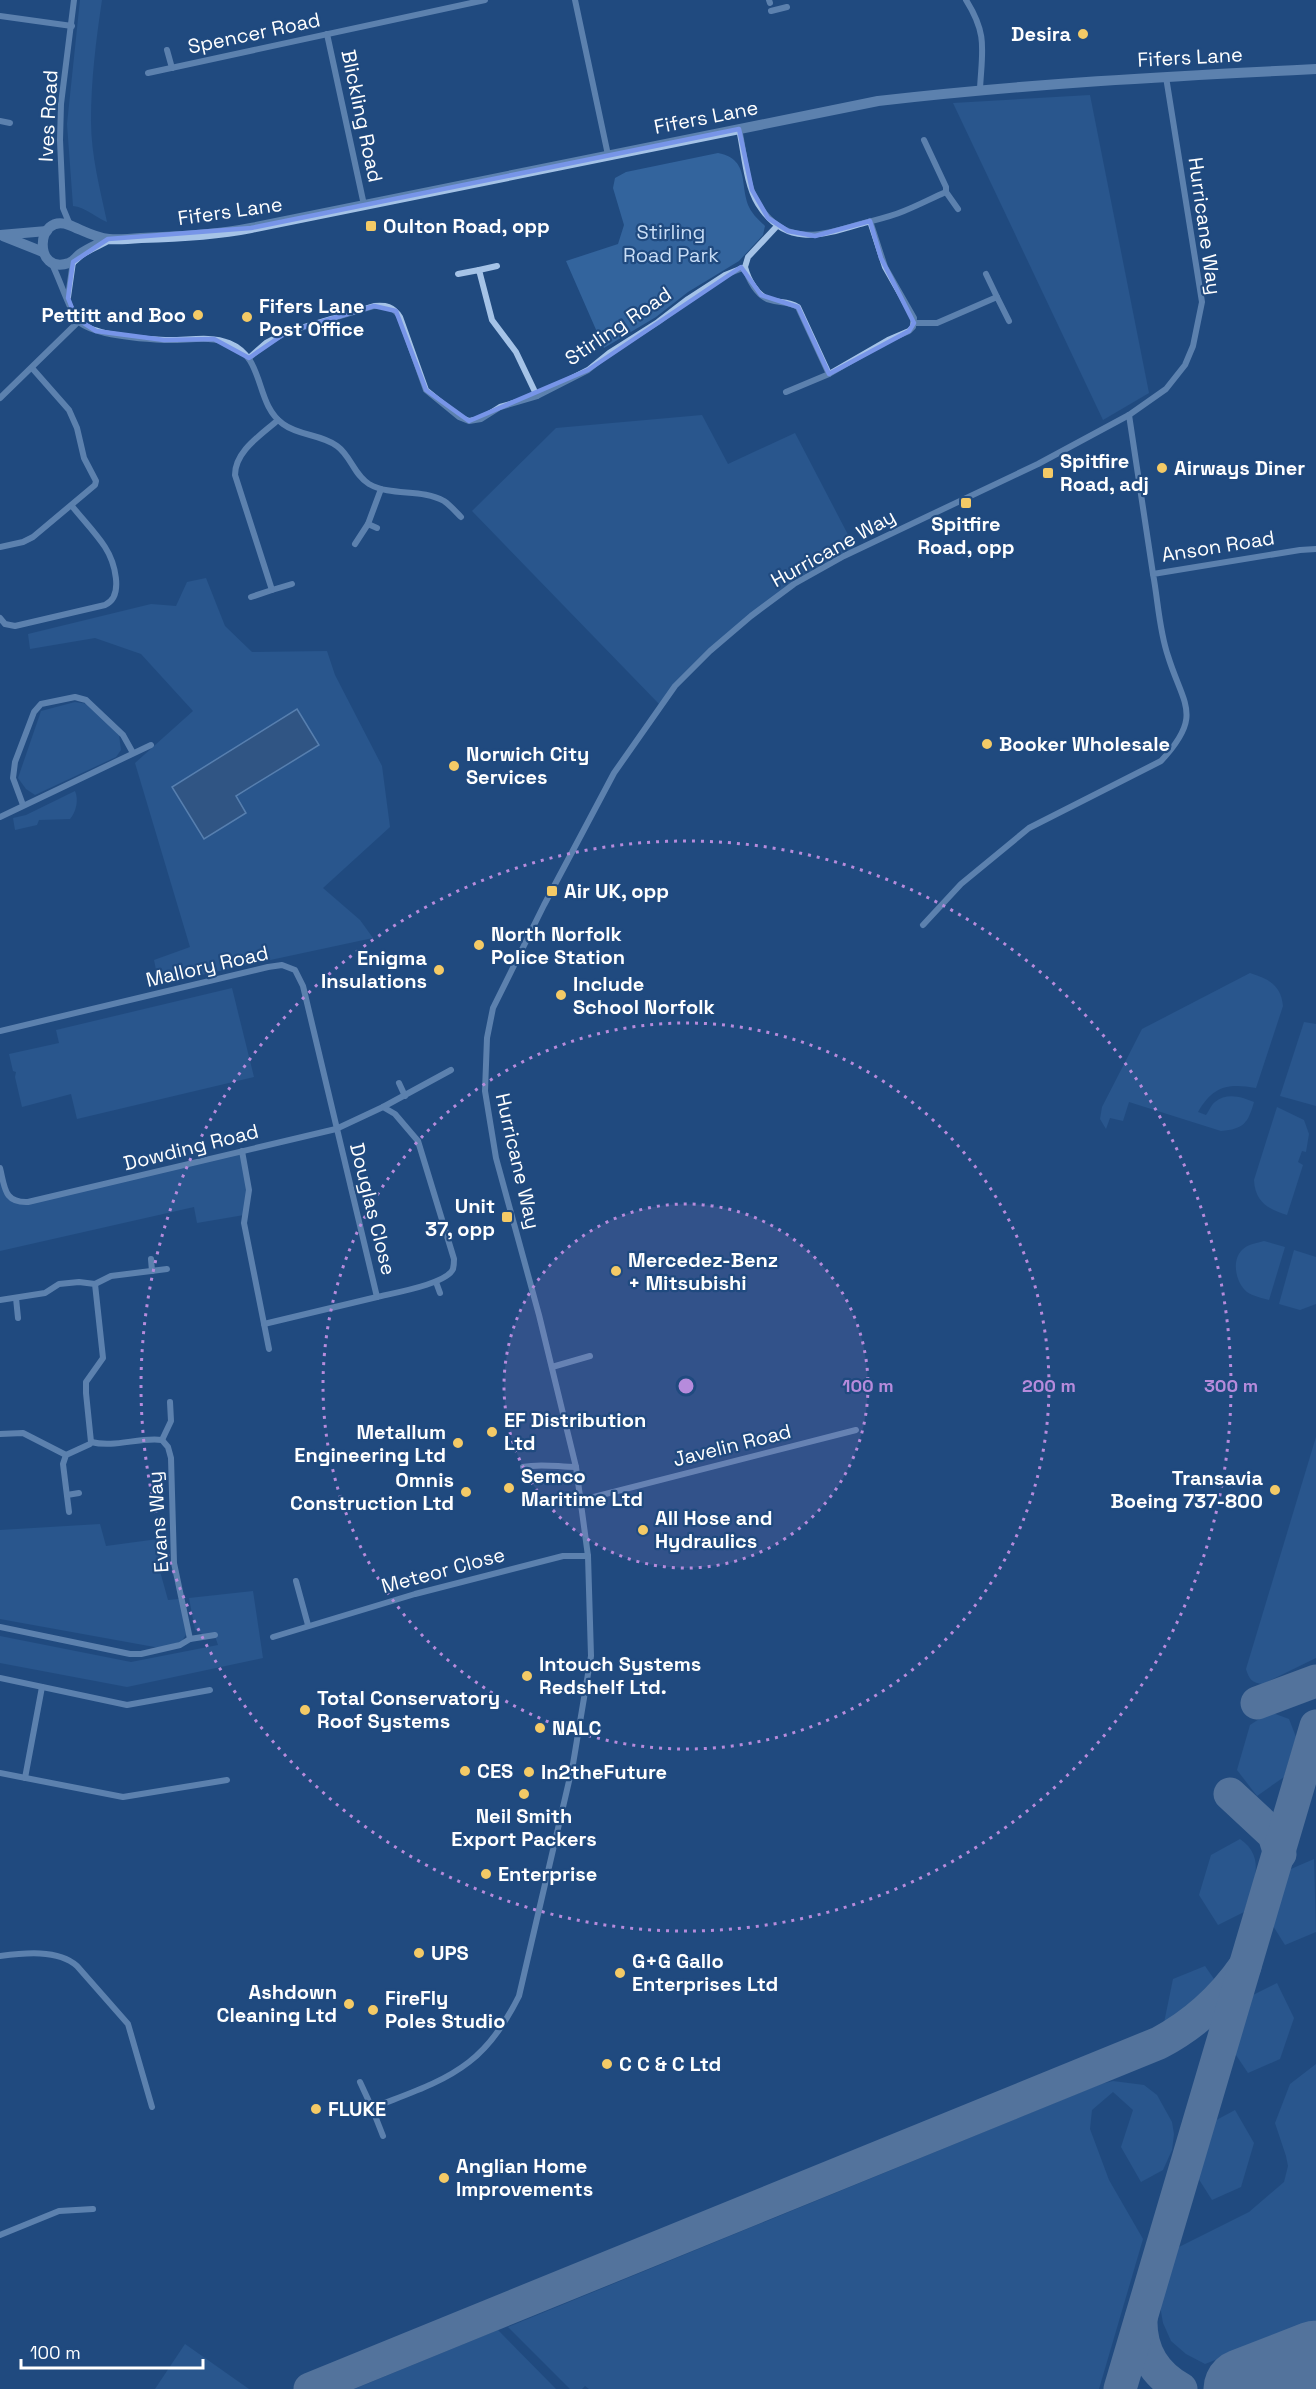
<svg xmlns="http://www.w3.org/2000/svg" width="1316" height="2389" font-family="'Space Grotesk',sans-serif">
  <rect width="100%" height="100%" fill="#204a7f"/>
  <g fill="#33649d" fill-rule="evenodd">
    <path d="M80 0H102C96 40 91 80 91 121 91 155 100 189 107 222 95 217 85 207 73 206L67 124Z"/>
    <path d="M1090 95 1149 393 1103 420 953 103Z"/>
    <path d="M718 153C753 160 737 189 752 212 755 217 761 222 765 226L763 235 739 261 688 292 656 317 604 348 566 261 618 244 624 225 613 188 615 178 626 172Z"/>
    <path d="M702 415 728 464 795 433 856 550 794 584 710 651 660 705 472 511 556 428Z"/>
    <path d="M206 578 225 626 252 652 327 651 335 675 382 766 390 827 323 888 360 920 373 938 159 984 154 960 190 947 135 763 193 711 141 654 95 638 30 649 28 634 151 604 176 606 187 582ZM297 709 319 745 236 797Z"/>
    <path d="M75 702 88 704 119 735 121 750 116 757 35 795 26 789 18 778 41 711Z"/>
    <path d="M75 791C79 800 76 812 70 819L39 820 37 825 15 830 13 818 26 815Z"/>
    <path d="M1250 973C1269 979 1281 985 1283 1006L1256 1088C1228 1083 1213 1086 1198 1112L1206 1115C1209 1111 1211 1105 1215 1102 1227 1092 1242 1097 1254 1102 1248 1123 1244 1129 1221 1131L1129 1102 1123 1121 1110 1118 1106 1129 1100 1119 1102 1107 1142 1029Z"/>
    <path d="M232 988 254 1077 77 1119 71 1094 22 1107 15 1077 16 1072 13 1071 9 1054 59 1043 56 1030Z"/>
    <path d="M1304 1022 1316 1024V1106L1280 1096Z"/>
    <path d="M1277 1107 1304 1120 1309 1134 1306 1152 1302 1151 1298 1162 1303 1165 1287 1215C1268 1209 1255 1202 1254 1180Z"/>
    <path d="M242 1151 249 1190 244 1215 197 1223 194 1207 0 1251V1170L5 1192 19 1202Z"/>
    <path d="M1264 1241 1285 1247 1269 1300C1262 1298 1253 1296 1247 1292 1236 1283 1231 1261 1242 1250 1248 1244 1257 1243 1264 1241Z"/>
    <path d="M1294 1250 1316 1257V1304L1300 1310 1279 1304Z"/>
    <path d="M1316 1437V1658L1263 1684C1252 1683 1249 1679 1246 1669Z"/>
    <path d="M100 1524 106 1546 158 1539V1564L168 1600 179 1599 187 1633 182 1641 160 1648 0 1619V1530Z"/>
    <path d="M253 1591 263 1658 127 1687 0 1663V1636L131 1662 218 1645 215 1636 204 1635 195 1630 189 1598Z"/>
    <path d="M1270 1712 1289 1719 1296 1737 1284 1777 1257 1796 1237 1770 1250 1725Z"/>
    <path d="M1240 1839C1268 1858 1252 1887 1244 1912L1218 1925 1199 1895 1211 1855Z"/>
    <path d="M1314 1859 1316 1932 1285 1945 1270 1921 1284 1872Z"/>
    <path d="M1205 1966 1214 1979 1182 2016 1164 2023 1173 1979Z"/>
    <path d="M1277 1983 1294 2018 1280 2059 1248 2073 1232 2049 1247 1998Z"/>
    <path d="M1316 2064V2320L1205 2364 1186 2354 1171 2341 1163 2323 1158 2294 1168 2263 1177 2248 1249 2212 1284 2182 1288 2166 1286 2156 1275 2123 1290 2084Z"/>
    <path d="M1113 2081 1144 2085 1157 2095 1172 2122 1174 2134 1172 2150 1163 2170 1141 2182 1121 2147 1133 2110 1113 2092 1092 2110 1090 2129 1109 2180 1143 2239 1099 2389H589L585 2386 582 2389H570L508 2327 1101 2084Z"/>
    <path d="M1235 2110 1254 2143 1241 2187 1212 2200 1193 2170 1209 2124Z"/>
    <path d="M498 2330 556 2389H353H354Z"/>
    <path d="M185 2344 249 2389H155Z"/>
  </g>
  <path fill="#44638a" stroke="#98bee9" stroke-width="1.5" d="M297 709 319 745 236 796 246 813 204 839 172 787Z"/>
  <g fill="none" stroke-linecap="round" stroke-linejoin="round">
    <g stroke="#90a4bf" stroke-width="33">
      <path d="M1257 1703 1316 1681"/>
      <path d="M1230 1794 1274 1835 1280 1854"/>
      <path d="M1141 2319C1140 2350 1154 2374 1181 2389"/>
      <path d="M310 2389 1159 2043C1195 2024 1222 1999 1245 1966"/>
      <path d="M1120 2389 1316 1726"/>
    </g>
    <path stroke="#90a4bf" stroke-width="81" d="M1244 2389 1316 2361"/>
    <g stroke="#a5c3e7" stroke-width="6">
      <path d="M575 0 608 155"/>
      <path d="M769 0 770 3"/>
      <path d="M966 0C988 35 982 50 980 89"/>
      <path d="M771 11 787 7"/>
      <path d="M0 16 72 26"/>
      <path d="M327 34 364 205"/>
      <path d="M167 50 172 68"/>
      <path d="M148 73 485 0"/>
      <path d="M0 121 10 123"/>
      <path d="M739 129C744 151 746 185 758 204 785 247 820 236 860 224 875 220 890 217 904 211 919 205 932 198 946 192L958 209"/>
      <path d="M924 140 946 187V192"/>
      <path d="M70 225 63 208 60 140 61 104 74 0"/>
      <path d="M51 262C58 275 70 311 77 320 91 336 145 339 165 340 186 341 209 335 229 343 266 358 254 403 283 424 299 436 321 434 337 446 351 456 354 475 369 484 392 497 421 488 444 501 450 505 456 512 461 517"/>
      <path d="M745 267C748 279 757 296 770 300 780 303 788 301 798 307L829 374"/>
      <path d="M479 270 497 266"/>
      <path d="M458 274 479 270 492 320 516 352 537 396"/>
      <path d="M986 274 997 297"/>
      <path d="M68 297 73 262"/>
      <path d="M914 323H937L997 297 1009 321"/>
      <path d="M249 358 266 343 287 332 374 306C386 305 393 306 400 317L426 390 459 417 469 421 481 419 500 407 537 396 588 370 609 353 658 322 688 299 725 275 745 267 748 257 777 226"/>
      <path d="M786 392 829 374 888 340 909 331 913 327 914 318 885 267 870 221"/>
      <path d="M0 398 79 321"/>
      <path d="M1129 415 1153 574"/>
      <path d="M278 420C261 435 235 451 235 475L272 590 292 584"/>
      <path d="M368 524 377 528"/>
      <path d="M355 544 368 524 381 489"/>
      <path d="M0 547 23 542 33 537 95 485 96 481 84 458 77 428 69 410 32 368"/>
      <path d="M251 597 272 590"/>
      <path d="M0 618 5 624 15 626 105 605C125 596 114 561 105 547 95 532 83 520 72 506"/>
      <path d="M23 805 13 778 15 762 34 712 41 704 75 697 86 700 123 735 133 753"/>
      <path d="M0 817 151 745"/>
      <path d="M923 925 961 884 1029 828 1161 761C1204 715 1183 705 1168 656 1159 630 1158 600 1153 574L1300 550 1316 549"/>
      <path d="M0 1031 268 967 282 965 295 970 303 986 377 1297C393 1293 447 1284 453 1269 454 1265 454 1262 454 1259L418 1141 395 1114 383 1107"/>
      <path d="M399 1083 405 1096"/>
      <path d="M242 1151 249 1190 244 1223 269 1349"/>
      <path d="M0 1168C5 1188 4 1203 28 1202L336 1129 383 1107 451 1070"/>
      <path d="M151 1259 152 1271"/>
      <path d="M436 1282 440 1293"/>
      <path d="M95 1284 111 1276 167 1269"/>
      <path d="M16 1298 18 1318"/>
      <path d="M0 1300 45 1293 59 1284 79 1282 95 1284 103 1358 86 1382V1393L91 1442 90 1444 66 1455 63 1464 69 1512"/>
      <path d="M264 1324 377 1297"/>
      <path d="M552 1367 590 1356"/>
      <path d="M0 1434 23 1433 66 1455"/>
      <path d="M162 1440 171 1421 170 1402"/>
      <path d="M91 1442C115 1448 139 1437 162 1440L168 1447 171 1458 174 1563 190 1639"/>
      <path d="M523 1467C541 1463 558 1467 576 1467"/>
      <path d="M67 1495 79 1493"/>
      <path d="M582 1500 856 1430"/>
      <path d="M296 1581 308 1625"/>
      <path d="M0 1627 130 1654H141L180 1645 190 1639 215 1635"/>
      <path d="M273 1637 415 1594 563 1556H588"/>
      <path d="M0 1678 127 1705 210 1690"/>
      <path d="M0 1773 123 1797 227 1780"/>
      <path d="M25 1778 42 1687"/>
      <path d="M0 1956C23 1953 58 1949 77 1966L128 2024 152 2107"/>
      <path d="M360 2082 372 2108"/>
      <path d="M383 2136 372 2108C404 2095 441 2084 469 2062 490 2046 507 2020 519 1996L573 1764 591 1656 588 1556 576 1467 539 1315 496 1158 485 1091 487 1038 493 1008 544 905 614 773 675 686 710 651 751 616 794 584 844 556 1038 464 1129 415 1166 389 1185 365 1193 346 1202 302 1166 77"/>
      <path d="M0 2235 59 2211 93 2209"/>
    </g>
    <g stroke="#a5c3e7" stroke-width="10">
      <path d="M0 235 47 231"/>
      <path d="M3 236 43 252"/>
      <path d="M108 239C99 244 88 248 80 254 76 257 74 261 69 263 33 276 35 212 69 225 82 230 95 238 109 239 119 240 130 239 141 238 178 237 215 235 251 228L878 101C1024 84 1170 76 1316 69"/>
    </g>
  </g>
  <path d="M0 0H1316V2389H0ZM739 129 752 190 768 218 788 231 815 236 870 221 881 258 914 323 909 331 829 374 798 307 761 295 741 267 588 370 469 421 426 390 396 311 374 306 287 332 249 358 214 339 164 340 96 331 76 318 68 298 73 262 108 239 251 228Z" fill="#204a7f" fill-opacity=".55" fill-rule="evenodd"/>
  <path fill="none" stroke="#7795e8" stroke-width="4.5" stroke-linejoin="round" d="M739 129 752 190 768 218 788 231 815 236 870 221 881 258 914 323 909 331 829 374 798 307 761 295 741 267 588 370 469 421 426 390 396 311 374 306 287 332 249 358 214 339 164 340 96 331 76 318 68 298 73 262 108 239 251 228Z"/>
  <circle cx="686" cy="1386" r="182" fill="#b68bdc" fill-opacity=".12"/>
  <g fill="none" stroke="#b68bdc" stroke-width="3" stroke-dasharray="3 6">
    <circle cx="686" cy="1386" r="182"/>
    <circle cx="686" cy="1386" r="363"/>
    <circle cx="686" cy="1386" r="545"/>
  </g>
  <g fill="#f4ca66" stroke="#204a7f" stroke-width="2">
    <circle cx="1083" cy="34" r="6"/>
    <rect x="365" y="220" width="12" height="12" rx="3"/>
    <circle cx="198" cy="315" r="6"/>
    <circle cx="247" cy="317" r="6"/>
    <circle cx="1162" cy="468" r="6"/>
    <rect x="1042" y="467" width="12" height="12" rx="3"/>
    <rect x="960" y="497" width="12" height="12" rx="3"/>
    <circle cx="987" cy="744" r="6"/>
    <circle cx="454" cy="766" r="6"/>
    <rect x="546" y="885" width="12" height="12" rx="3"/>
    <circle cx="479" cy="945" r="6"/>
    <circle cx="439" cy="970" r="6"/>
    <circle cx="561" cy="995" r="6"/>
    <rect x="501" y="1211" width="12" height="12" rx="3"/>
    <circle cx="616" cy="1271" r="6"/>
    <circle cx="492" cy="1432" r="6"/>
    <circle cx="458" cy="1443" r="6"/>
    <circle cx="509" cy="1488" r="6"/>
    <circle cx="1275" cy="1490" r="6"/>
    <circle cx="466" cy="1492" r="6"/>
    <circle cx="643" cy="1530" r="6"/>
    <circle cx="527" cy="1676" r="6"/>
    <circle cx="305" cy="1710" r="6"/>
    <circle cx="540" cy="1728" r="6"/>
    <circle cx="465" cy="1771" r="6"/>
    <circle cx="529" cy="1772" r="6"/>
    <circle cx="524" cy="1794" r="6"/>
    <circle cx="486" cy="1874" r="6"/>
    <circle cx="419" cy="1953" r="6"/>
    <circle cx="620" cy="1973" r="6"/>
    <circle cx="349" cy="2004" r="6"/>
    <circle cx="373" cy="2010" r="6"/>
    <circle cx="607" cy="2064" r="6"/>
    <circle cx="316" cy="2109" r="6"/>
    <circle cx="444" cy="2178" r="6"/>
  </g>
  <g text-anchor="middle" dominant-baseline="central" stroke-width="4.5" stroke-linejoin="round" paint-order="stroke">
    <g font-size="20" fill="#fff" stroke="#204a7f">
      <text transform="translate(254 33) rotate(-12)">Spencer Road</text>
      <text transform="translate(1190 57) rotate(-3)">Fifers Lane</text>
      <text transform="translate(48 116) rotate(-87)">Ives Road</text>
      <text transform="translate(362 116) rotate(78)">Blickling Road</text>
      <text transform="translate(706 117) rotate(-11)">Fifers Lane</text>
      <text transform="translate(230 211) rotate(-8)">Fifers Lane</text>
      <text transform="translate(1205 226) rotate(82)">Hurricane Way</text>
      <text transform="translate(618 326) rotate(-34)">Stirling Road</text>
      <text transform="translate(1218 546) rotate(-9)">Anson Road</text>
      <text transform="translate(833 548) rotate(-29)">Hurricane Way</text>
      <text transform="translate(207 966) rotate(-13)">Mallory Road</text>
      <text transform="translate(191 1147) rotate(-14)">Dowding Road</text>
      <text transform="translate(518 1161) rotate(77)">Hurricane Way</text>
      <text transform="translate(373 1209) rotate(76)">Douglas Close</text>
      <text transform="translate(732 1445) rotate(-14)">Javelin Road</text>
      <text transform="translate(158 1522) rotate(-94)">Evans Way</text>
      <text transform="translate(443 1570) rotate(-15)">Meteor Close</text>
    </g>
    <g font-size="20" font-weight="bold" fill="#fff" stroke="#204a7f" text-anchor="start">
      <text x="1071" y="34" text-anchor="end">Desira</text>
      <text x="383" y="226">Oulton Road, opp</text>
      <text x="259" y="306">Fifers Lane<tspan x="259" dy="23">Post Office</tspan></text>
      <text x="186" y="315" text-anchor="end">Pettitt and Boo</text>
      <text x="1060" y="461">Spitfire<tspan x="1060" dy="23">Road, adj</tspan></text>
      <text x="1174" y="468">Airways Diner</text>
      <text x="966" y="524" text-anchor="middle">Spitfire<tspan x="966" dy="23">Road, opp</tspan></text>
      <text x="999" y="744">Booker Wholesale</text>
      <text x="466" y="754">Norwich City<tspan x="466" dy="23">Services</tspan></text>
      <text x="564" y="891">Air UK, opp</text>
      <text x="491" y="934">North Norfolk<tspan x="491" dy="23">Police Station</tspan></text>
      <text x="427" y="958" text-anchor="end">Enigma<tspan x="427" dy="23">Insulations</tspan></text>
      <text x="573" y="984">Include<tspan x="573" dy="23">School Norfolk</tspan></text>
      <text x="495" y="1206" text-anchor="end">Unit<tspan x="495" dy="23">37, opp</tspan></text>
      <text x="628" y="1260">Mercedez-Benz<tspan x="628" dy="23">+ Mitsubishi</tspan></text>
      <text x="504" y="1420">EF Distribution<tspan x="504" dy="23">Ltd</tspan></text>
      <text x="446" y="1432" text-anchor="end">Metallum<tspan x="446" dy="23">Engineering Ltd</tspan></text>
      <text x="521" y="1476">Semco<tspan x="521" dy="23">Maritime Ltd</tspan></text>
      <text x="1263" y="1478" text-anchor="end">Transavia<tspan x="1263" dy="23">Boeing 737-800</tspan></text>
      <text x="454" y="1480" text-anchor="end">Omnis<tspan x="454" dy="23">Construction Ltd</tspan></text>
      <text x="655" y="1518">All Hose and<tspan x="655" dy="23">Hydraulics</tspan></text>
      <text x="539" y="1664">Intouch Systems<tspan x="539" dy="23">Redshelf Ltd.</tspan></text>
      <text x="317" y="1698">Total Conservatory<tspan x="317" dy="23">Roof Systems</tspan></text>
      <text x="552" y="1728">NALC</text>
      <text x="477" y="1771">CES</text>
      <text x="541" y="1772">In2theFuture</text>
      <text x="524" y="1816" text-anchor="middle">Neil Smith<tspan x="524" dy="23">Export Packers</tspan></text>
      <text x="498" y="1874">Enterprise</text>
      <text x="431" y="1953">UPS</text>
      <text x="632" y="1961">G+G Gallo<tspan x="632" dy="23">Enterprises Ltd</tspan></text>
      <text x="337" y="1992" text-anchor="end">Ashdown<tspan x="337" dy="23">Cleaning Ltd</tspan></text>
      <text x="385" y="1998">FireFly<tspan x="385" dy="23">Poles Studio</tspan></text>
      <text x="619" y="2064">C C &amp; C Ltd</text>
      <text x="328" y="2109">FLUKE</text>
      <text x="456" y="2166">Anglian Home<tspan x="456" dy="23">Improvements</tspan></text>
    </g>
    <g font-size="20" fill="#c8ddf6" stroke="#204a7f">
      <text x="671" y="232">Stirling<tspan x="671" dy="23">Road Park</tspan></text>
    </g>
  </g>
  <circle cx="686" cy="1386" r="9" fill="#b68bdc" stroke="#204a7f" stroke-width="3"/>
  <g font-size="18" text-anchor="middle" font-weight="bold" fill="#b68bdc" stroke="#204a7f" stroke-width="4.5" stroke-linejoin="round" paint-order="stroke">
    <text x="868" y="1392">100 m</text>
    <text x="1049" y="1392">200 m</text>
    <text x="1231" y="1392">300 m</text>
  </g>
  <path d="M21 2359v9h182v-9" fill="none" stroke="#ffffff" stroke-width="3"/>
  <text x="30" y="2359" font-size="18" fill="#ffffff" stroke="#204a7f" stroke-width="4.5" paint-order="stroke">100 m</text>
</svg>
